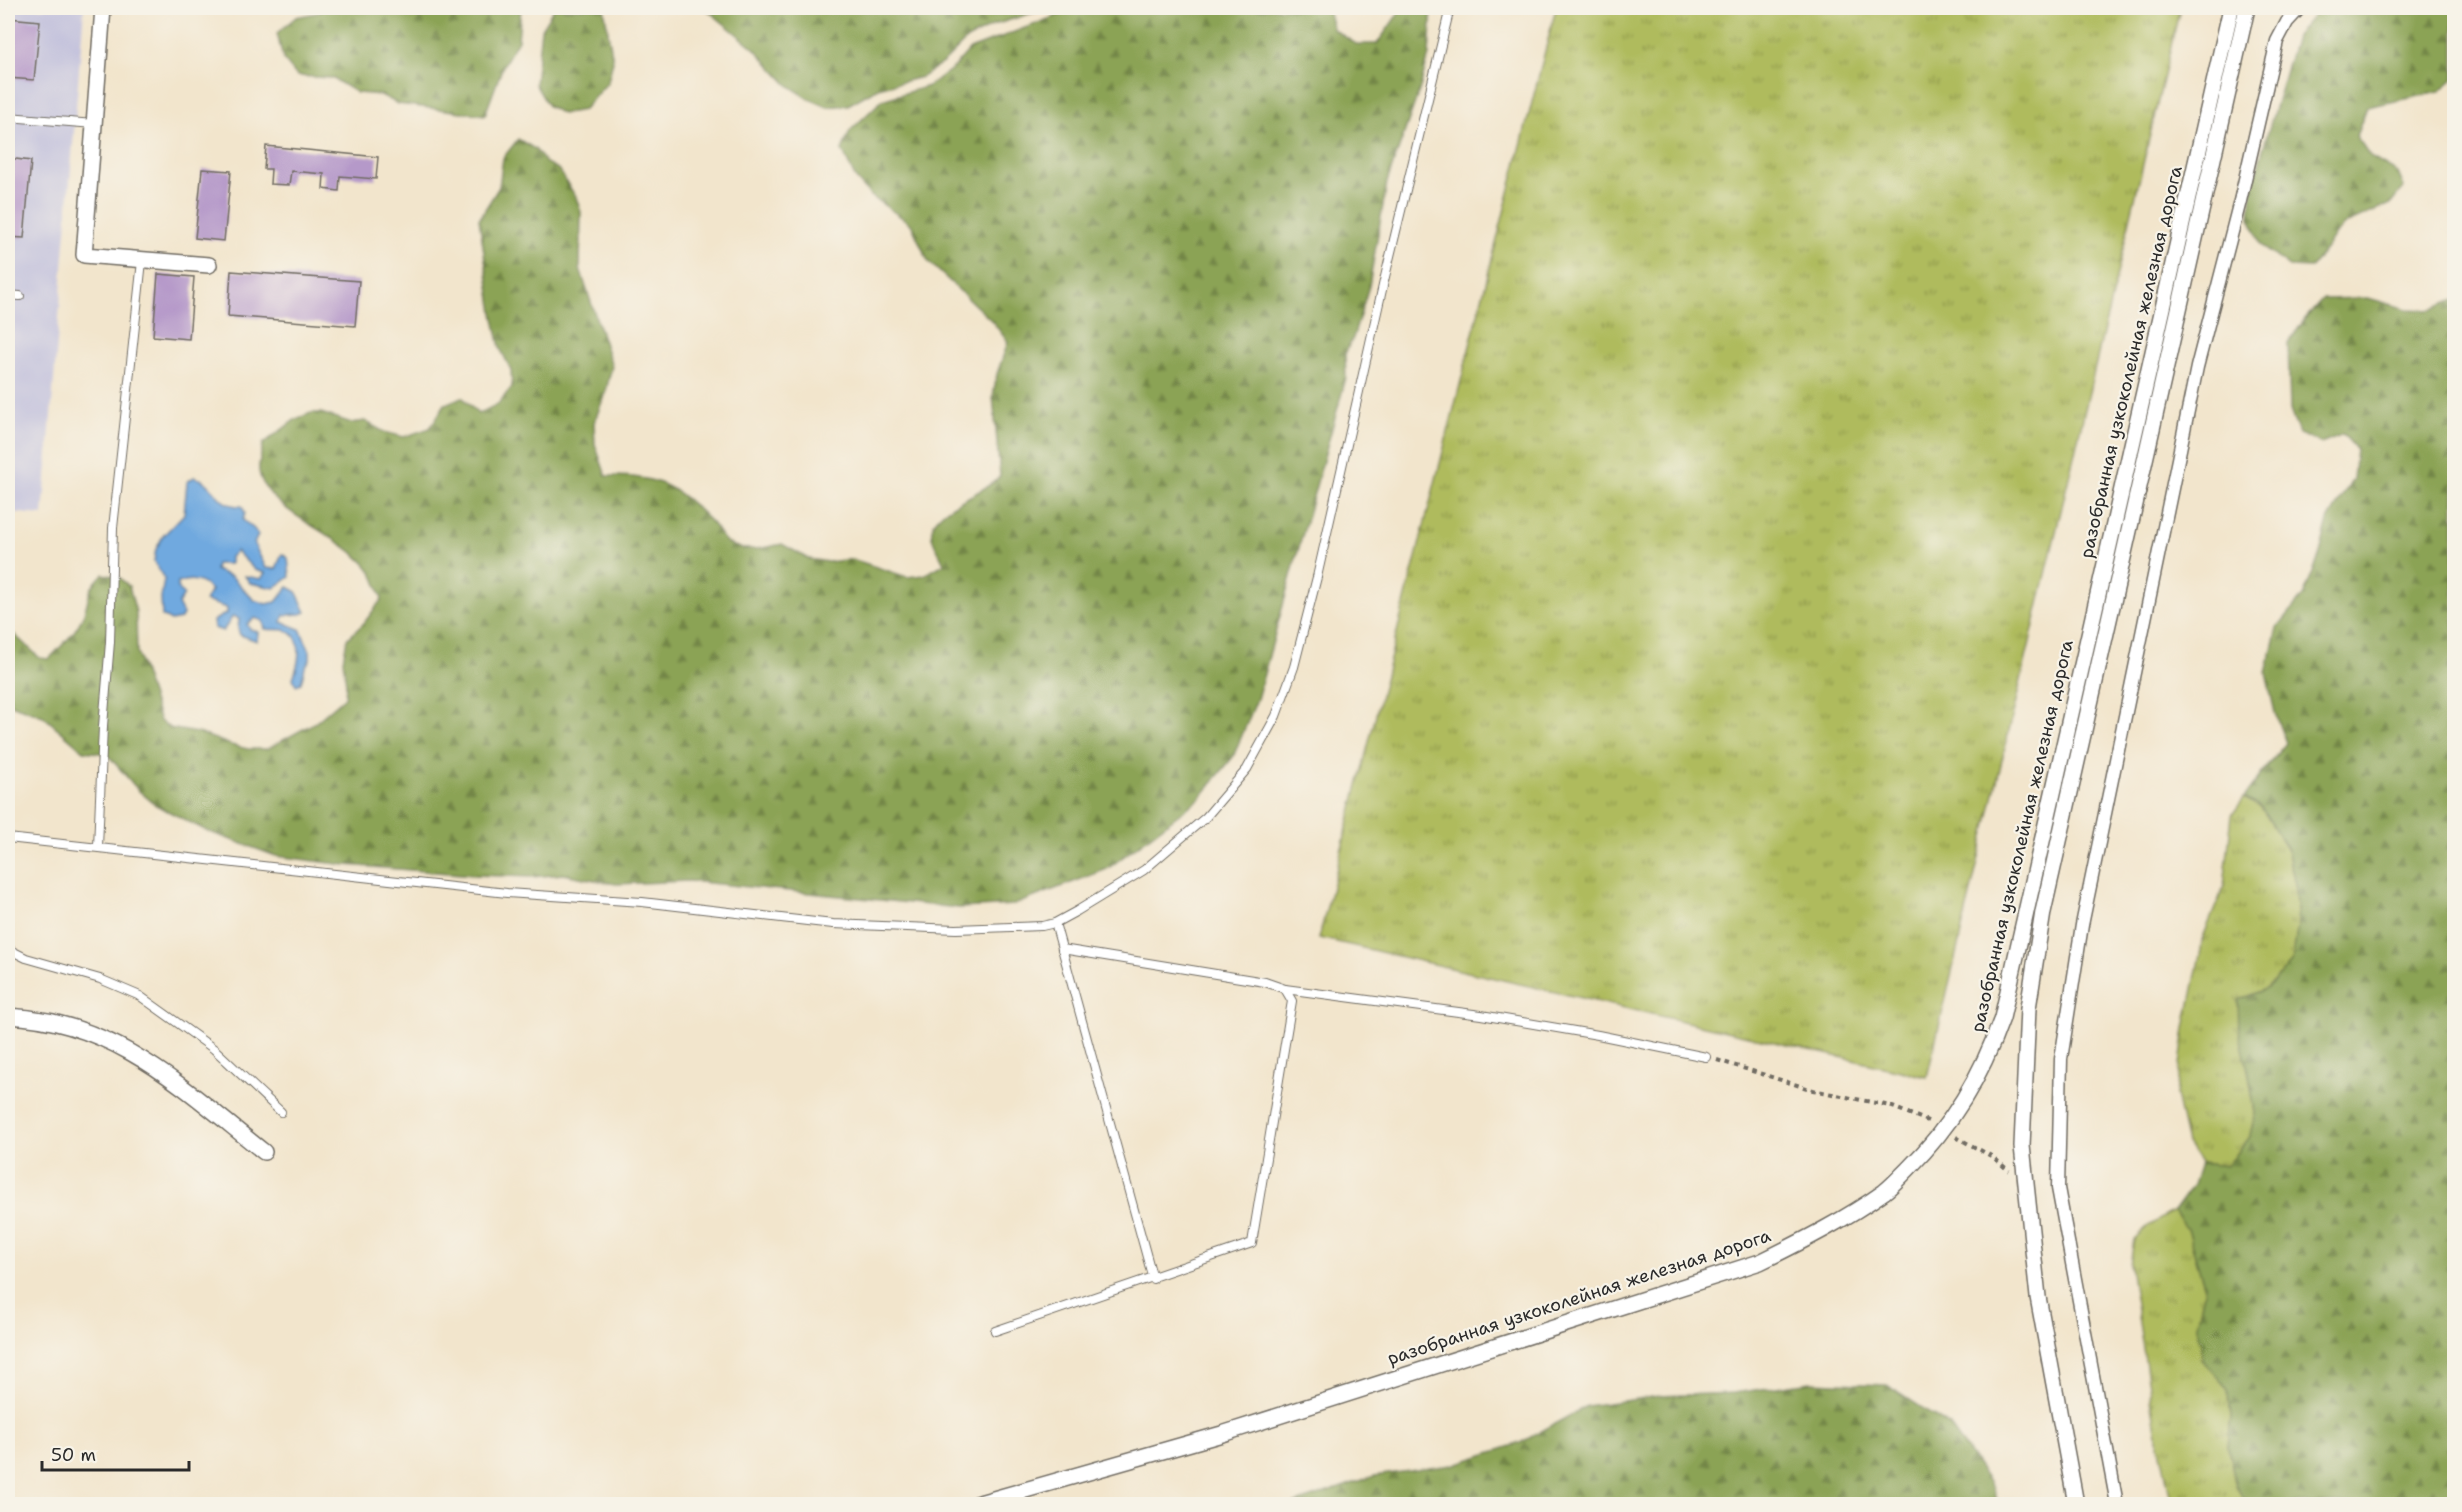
<svg xmlns="http://www.w3.org/2000/svg" width="2462" height="1512" font-family="'Shantell Sans',sans-serif">
  <defs>
    <pattern id="grass-tufts" width="24" height="20" patternUnits="userSpaceOnUse" patternTransform="scale(1.5)"><rect width="24" height="20" fill="#afbb5d"/><path d="M3 7l-1-3M5 7V3M7 7l1-3M15 17l-1-3M17 17v-4M19 17l1-3" fill="none" stroke="#8f984d"/></pattern>
    <pattern id="forest-firs" width="22" height="20" patternUnits="userSpaceOnUse" patternTransform="scale(1.5)"><rect width="22" height="20" fill="#8ba354"/><path d="M5 1l3.5 6h-7zM16 11l3.5 6h-7z" fill="#728546"/></pattern>
  </defs>
  <rect width="100%" height="100%" fill="#f7f3e8"/>
  <filter id="ink" filterUnits="userSpaceOnUse"><feTurbulence type="fractalNoise" baseFrequency=".0167" numOctaves="2"/><feDisplacementMap in="SourceGraphic" scale="12" xChannelSelector="R" yChannelSelector="G"/><feConvolveMatrix kernelMatrix="1 2 1 2 8 2 1 2 1" color-interpolation-filters="sRGB"/></filter>
  <filter id="wash" filterUnits="userSpaceOnUse"><feTurbulence type="fractalNoise" baseFrequency=".008" numOctaves="4" result="noise"/><feDisplacementMap in="SourceGraphic" scale="24" xChannelSelector="R" yChannelSelector="G"/><feGaussianBlur stdDeviation="1.35" result="paint"/><feColorMatrix in="noise" values="0 0 0 0 0 0 0 0 0 0 0 0 0 0 0 0 0 1.4 0 .05"/><feComposite in="paint" operator="in"/></filter>
  <g filter="url(#wash)">
    <rect width="100%" height="100%" fill="#f2e5cc"/>
    <path fill="#c2c1dc" d="M8 8H84L43 515 8 512Z"/>
    <g fill="url(#grass-tufts)" stroke="#6d7344" stroke-width="1.5">
      <path d="M1556 8H2180L1927 1077 1319 938Z"/>
      <path d="M2244 798 2261 807 2287 849 2296 888 2298 925 2292 962 2268 987 2249 1074 2255 1113 2250 1137 2227 1166 2200 1163 2187 1144 2176 1095 2177 1087 2185 1028 2204 935 2224 886 2232 815Z"/>
      <path d="M2174 1211 2187 1229 2205 1288 2197 1325 2203 1361 2228 1389 2231 1417 2228 1447 2236 1486 2248 1504H2172L2156 1430 2130 1266 2134 1239 2148 1226Z"/>
    </g>
    <g fill="url(#forest-firs)" stroke="#5b6740" stroke-width="1.5">
      <path d="M321 8H521L518 40 503 66 485 115 398 104 381 95 357 93 332 78 297 76 283 59 277 33 296 17 321 12Z"/>
      <path d="M554 8H604L613 61 608 82 583 110 562 114 548 106 535 84 541 29Z"/>
      <path d="M705 8H1048L994 25 967 39 944 62 922 77 878 88 848 105 828 107 807 98 787 84 755 49Z"/>
      <path d="M1077 8H1328L1333 29 1356 44H1377L1398 14V8H1432L1429 55 1420 88 1387 182 1369 286 1353 338 1345 354 1346 378 1257 699 1233 757 1199 799 1107 869 1014 905 959 908 689 881 616 884 563 874 532 877 474 875 346 865 276 856 207 831 156 805 139 791 107 754 84 751 43 716 8 703V629L40 658 49 659C62 645 78 631 84 613 91 593 86 591 103 574L119 577 129 587 136 612 137 652 160 721 170 728 202 734 231 745 248 749H267L316 722 345 697 346 684 343 660 347 639 364 623 382 599C379 591 376 581 372 573 350 536 265 514 259 471 258 463 262 452 263 444L296 419 311 413H321L352 423 365 421 384 432 404 437 430 428 445 404 462 397 478 414 498 404 512 387 511 370 500 348 493 313 479 219 499 187 503 158 518 139 535 149 546 163 558 169 576 197 581 212 580 269 612 366 606 391 594 423 595 444 606 476C658 475 675 485 711 522 717 528 721 539 728 543 746 554 763 548 782 544L809 559 828 562 852 559 907 577 924 575 944 564C941 555 934 546 932 537 926 507 984 496 1000 476L993 396 997 374 1008 342 993 322 928 261 911 224 871 196 856 179 842 150 850 131 882 100 928 86 952 69 970 49Z"/>
      <path d="M2320 8H2454V79L2439 92 2367 107 2356 136 2372 158 2398 173 2404 187 2391 204 2343 225 2311 268 2289 267 2261 245 2250 218 2252 187 2296 36Z"/>
      <path d="M2368 298 2407 309 2430 310 2454 300V1504H2248L2236 1487 2228 1447 2231 1417 2228 1389 2203 1361 2197 1325 2205 1288 2187 1229 2174 1211 2193 1185 2200 1163 2227 1166 2250 1137 2255 1113 2249 1074 2239 1031 2238 1000 2268 988 2292 962 2298 925 2296 888 2287 848 2261 807 2244 798 2268 765 2286 743 2275 713 2266 673 2277 628 2303 596 2319 557 2328 520 2353 479 2356 449 2343 434 2321 443 2299 434 2290 409 2288 344 2304 320 2323 299Z"/>
      <path d="M1811 1382 1887 1385 1950 1426 1994 1489 1998 1504H1293L1374 1476 1452 1465 1520 1443 1587 1406 1659 1396 1734 1393Z"/>
    </g>
    <path fill="#6fa9df" stroke="#4d6a85" stroke-width="1.5" d="M194 477C217 482 214 507 242 506L245 513 243 520 254 529 258 535 254 544 266 568 276 569 282 554 288 558 290 577 274 588 250 583 245 576 261 579 265 573 255 570 236 551 230 557V564H216L215 570 232 577 254 600 266 604 276 602 288 587 296 591 306 612 301 614 284 615 282 622 300 629 310 651V660L305 667 301 683 296 685 293 678C299 664 305 636 285 630 279 629 271 630 265 629L263 621 255 618 247 624 250 629 258 632 257 641 240 635 238 629 239 619 233 616 223 631 214 628 213 621 227 613V608L205 601 211 590C202 580 190 578 178 583V588L184 595 178 604 183 614 181 619 171 621 162 616 161 598 164 579 154 561 156 549 163 536 184 514 187 482Z"/>
    <g id="blocks">
      <g fill="#b599c9">
        <path d="M8 18 40 21 34 80 8 78Z"/>
        <path d="M266 146 378 157 376 179 340 176 339 191 323 189 324 174 291 171 289 185 270 184 271 169H264Z"/>
        <path d="M8 158 31 161 24 238 8 237Z"/>
        <path d="M202 169 231 171 224 241 195 238Z"/>
        <path d="M231 271 359 281 355 326 228 316Z"/>
        <path d="M158 274 194 277 189 339 153 336Z"/>
      </g>
    </g>
  </g>
  <g filter="url(#ink)">
    <use href="#blocks" fill-opacity="0" stroke="#716c63" stroke-width="1.5"/>
    <g fill="none" stroke-linecap="round" stroke-linejoin="round">
      <g stroke="#716c63" stroke-width="10">
        <g id="service">
          <path d="M8 117 94 124"/>
          <path d="M8 295 20 296"/>
          <path d="M8 838 507 893 642 902 833 924 956 929 1042 926 1055 923 1077 911 1144 870 1206 817 1247 769 1276 716 1294 667 1317 577 1384 281 1450 8"/>
          <path d="M98 847 103 726 110 642 113 528 142 261"/>
          <path d="M1055 923 1153 1279"/>
          <path d="M8 949 26 958 100 979 140 996 214 1049 281 1112"/>
          <path d="M1285 989 1481 1015 1598 1035 1706 1057"/>
          <path d="M995 1331 1252 1243 1292 1001 1285 989 1265 982 1062 949"/>
        </g>
      </g>
      <g stroke="#716c63" stroke-width="15">
        <path id="pedestrian" d="M2117 1504 2058 1188 2061 1059 2082 925 2197 367 2240 201 2277 41 2287 22 2300 8"/>
      </g>
      <g stroke="#716c63" stroke-width="18">
        <g id="minor">
          <path d="M103 8 84 255 209 265"/>
          <path d="M8 1016C116 1021 183 1088 264 1152"/>
          <path d="M976 1504 1222 1434 1760 1262C1803 1241 1846 1219 1884 1192 1893 1185 1900 1177 1908 1169 1952 1125 1981 1077 2002 1018L2231 8"/>
          <path d="M2076 1504 2038 1297 2022 1146 2028 1008 2043 912 2247 8"/>
        </g>
      </g>
      <g stroke="#716c63" stroke-width="4" stroke-dasharray="4.5 4.5" stroke-linecap="butt">
        <path d="M1717 1060 1813 1090 1890 1106 1928 1121"/>
        <path d="M1956 1137 1993 1157 2009 1171"/>
      </g>
      <use href="#service" stroke="#fff" stroke-width="8"/>
      <use href="#pedestrian" stroke="#fff" stroke-width="12"/>
      <use href="#minor" stroke="#fff" stroke-width="15"/>
    </g>
  </g>
  <g text-anchor="middle" dominant-baseline="central" stroke-width="4.5" stroke-linejoin="round" paint-order="stroke">
    <g font-size="18" fill="#2b2b2b" stroke="#f7f3e8">
      <text transform="translate(2131 362) rotate(-77)">разобранная узкоколейная железная дорога</text>
      <text transform="translate(2022 836) rotate(-77)">разобранная узкоколейная железная дорога</text>
      <text transform="translate(1579 1297) rotate(-18)">разобранная узкоколейная железная дорога</text>
    </g>
  </g>
  <rect width="2462" height="1512" fill="none" stroke="#f7f3e8" stroke-width="30"/>
  <path d="M42 1461v9h147v-9" fill="none" stroke="#2b2b2b" stroke-width="3"/>
  <text x="51" y="1461" font-size="18" fill="#2b2b2b" stroke="#f7f3e8" stroke-width="4.5" paint-order="stroke">50 m</text>
</svg>
